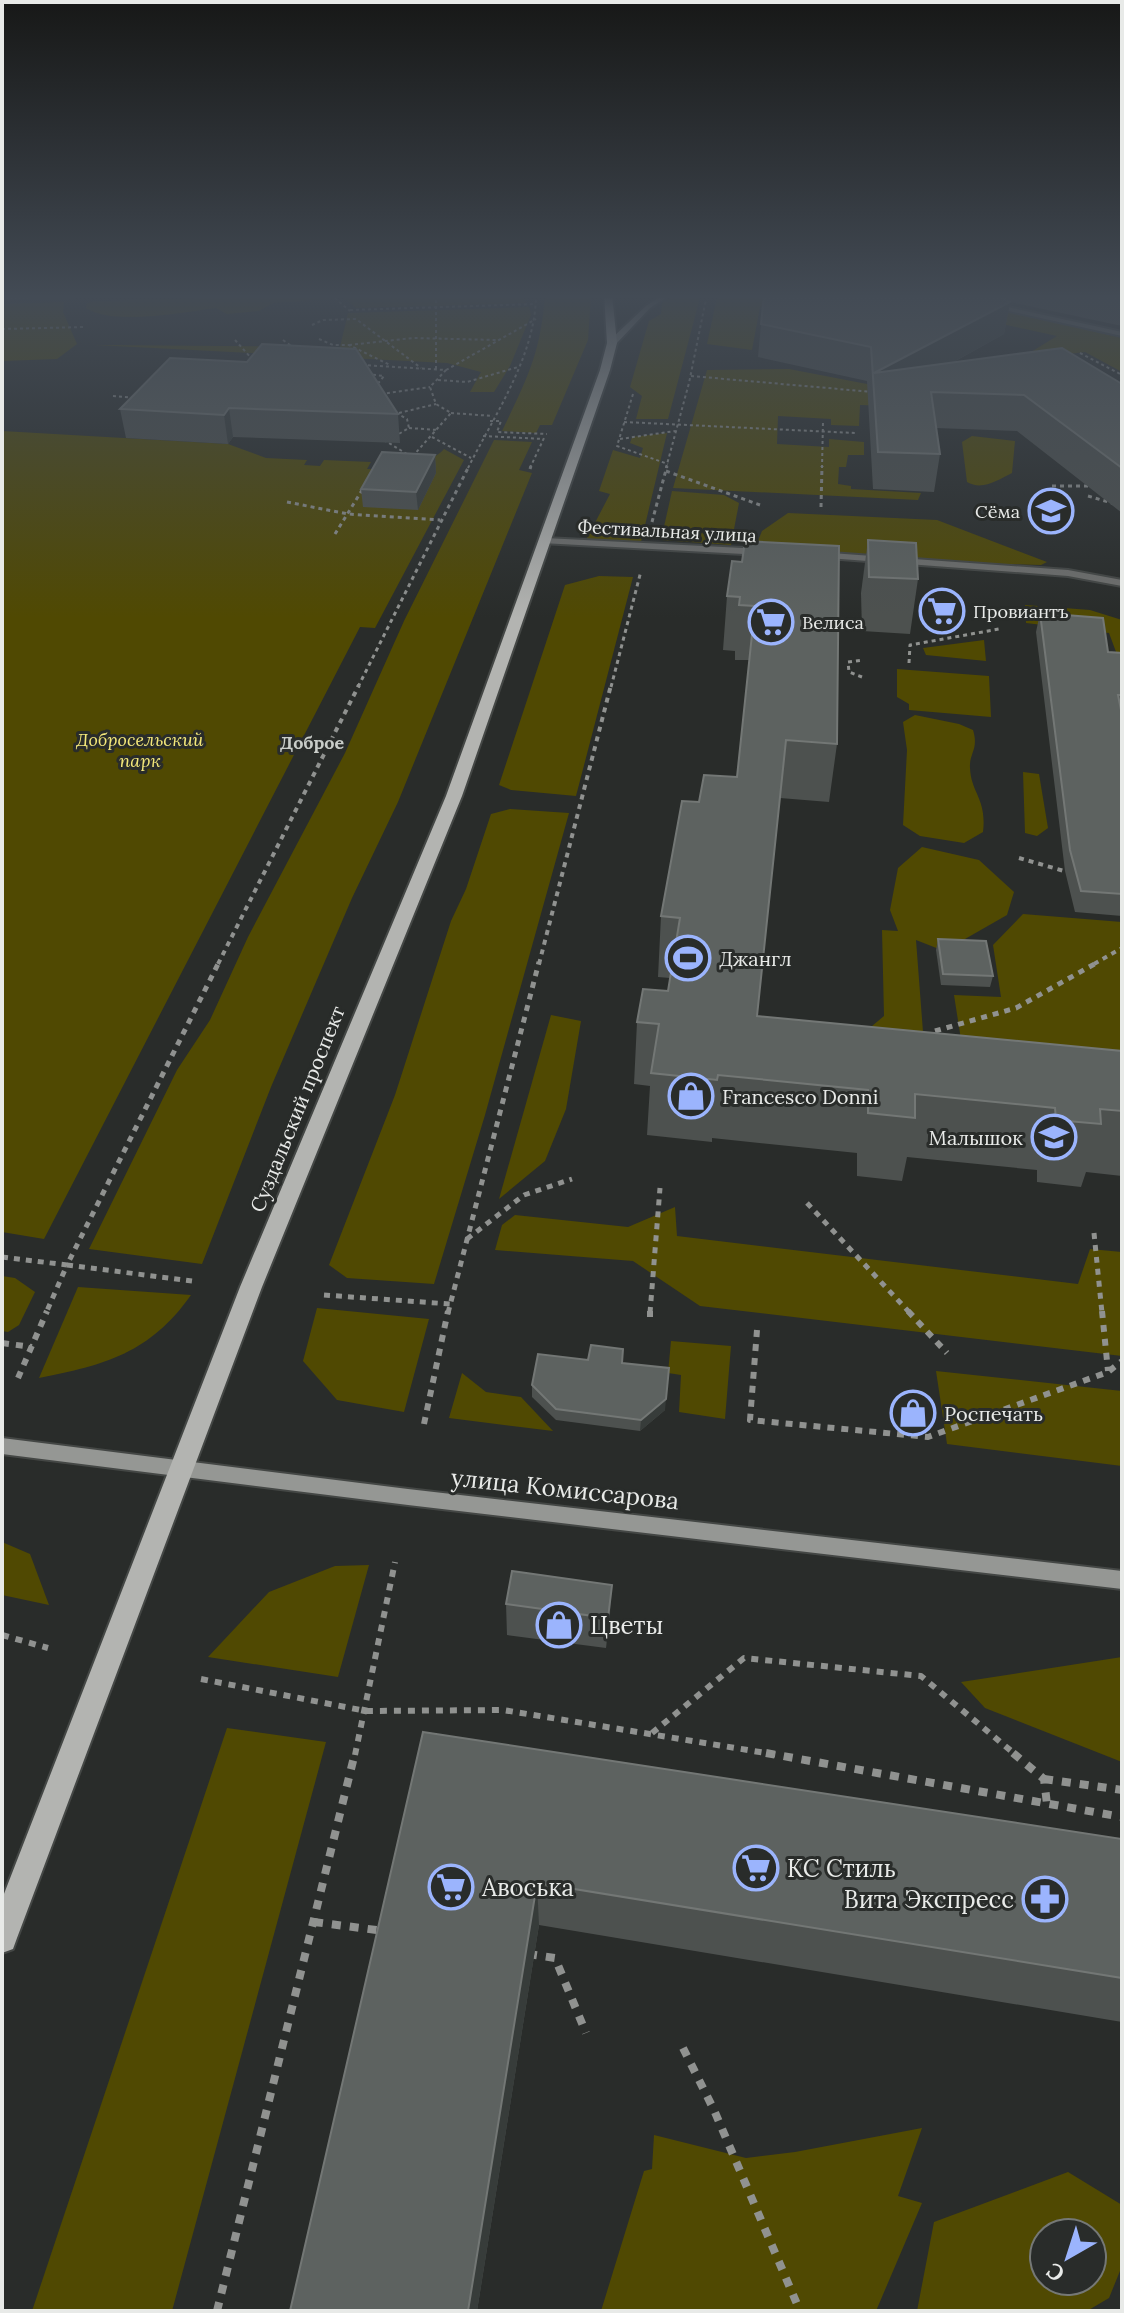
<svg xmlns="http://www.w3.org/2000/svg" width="1124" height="2313" font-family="Lora,serif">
  <rect width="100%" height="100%" fill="#292c2a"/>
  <g fill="#504902" fill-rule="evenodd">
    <path d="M325 294H523L525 303 356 308 344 298 273 303 259 311 227 314 216 308C184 312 113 326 86 308L87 303 98 301Z"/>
    <path d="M545 294 591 296 588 340 552 425H540L536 433 502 431C527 379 541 353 545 294Z"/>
    <path d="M677 294H701L668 419H636L642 396 630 387 649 321 661 314 662 303Z"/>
    <path d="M821 294 853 303 760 307 752 350 707 344 717 297Z"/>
    <path d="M64 302 63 312 77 344 57 359 2 361V304Z"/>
    <path d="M984 306 1122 338V372L1085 352 1018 360 1057 336 961 315Z"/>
    <path d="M529 307 531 315 510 366 494 392H470L481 372 447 363 95 345 340 347 348 313Z"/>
    <path d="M789 369 867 384 939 408 860 405 859 426 831 425V419L778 416 777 444 829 447V439L864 442V455H848L846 467H839L838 484 851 486V489L921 493 918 500 673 488 707 370Z"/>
    <path d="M2 431 228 444 266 458 307 460 304 465 320 466 324 460 371 462 367 469C392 470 427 468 444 449L464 460 375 628 360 627 44 1239 2 1232Z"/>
    <path d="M667 433 641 542 586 540 610 494 599 491 613 450 640 458 643 448 630 443 632 437Z"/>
    <path d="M972 436 1015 441 1012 473C998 480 982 491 967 482L962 442Z"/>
    <path d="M494 440 532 442 519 470 532 473 398 802 352 898 271 1087 202 1264 89 1249 177 1070 210 1020 248 937 345 753 404 621Z"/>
    <path d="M672 491 724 495 739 503 731 545 661 540Z"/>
    <path d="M788 513 937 520 1047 562 1041 565 1004 564 755 548 762 531Z"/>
    <path d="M599 576 633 577 576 796 511 790 499 785 565 585Z"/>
    <path d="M1025 605 1090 610 1122 620V668L1109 633 1026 623Z"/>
    <path d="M984 640 986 661 926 655 923 648Z"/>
    <path d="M897 669 989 676 991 717 909 710V704L897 697Z"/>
    <path d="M915 715 959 724 973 730C979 750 969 753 970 768 971 793 987 799 983 832L964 843 920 836 903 825 907 750 903 722Z"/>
    <path d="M1023 772 1039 774 1048 828 1037 836 1025 833Z"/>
    <path d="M510 809 569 813 485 1115 434 1284 347 1278 329 1265 395 1095 451 921 466 889 491 814Z"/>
    <path d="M922 847 979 860 1014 892 1007 915 944 951 916 940 924 1045 874 1043 872 1026 884 1016 882 930 898 931 890 910 898 868Z"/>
    <path d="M1023 914 1122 922V1065L962 1046 954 995 1001 997 993 945Z"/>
    <path d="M551 1015 581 1021 566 1109 545 1161 499 1199Z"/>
    <path d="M675 1207 677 1236 1078 1284 1090 1249 1122 1252V1356L700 1306 633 1261 495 1250 502 1225 515 1215 628 1227Z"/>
    <path d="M2 1276 15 1278 35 1292 19 1325 8 1332 2 1331Z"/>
    <path d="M78 1287 191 1295C150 1353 105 1365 39 1378Z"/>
    <path d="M317 1308 429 1319 404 1412 337 1400 303 1361Z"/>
    <path d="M671 1341 731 1346 725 1419 679 1412 681 1375 668 1373Z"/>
    <path d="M936 1371 1122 1391V1466L947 1444Z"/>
    <path d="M462 1373 486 1392 521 1397 553 1431 449 1418Z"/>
    <path d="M2 1542 30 1554 49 1605 2 1595Z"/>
    <path d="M369 1565 338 1677 208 1657 269 1592 335 1566Z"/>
    <path d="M1122 1657V1762L985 1708 961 1682Z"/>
    <path d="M227 1728 326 1742 172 2311H32Z"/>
    <path d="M922 2128 898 2196 922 2203 876 2311H601L644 2171 652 2169 654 2135 746 2158 795 2152Z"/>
    <path d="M1068 2172 1122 2205V2266L1109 2298 1087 2311H917L934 2222ZM1092 2233V2281H1044V2233Z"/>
  </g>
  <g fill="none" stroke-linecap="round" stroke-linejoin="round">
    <g stroke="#444745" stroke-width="4">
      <g id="minor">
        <path d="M989 303 1122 332V336L987 306Z"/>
        <path d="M545 538 762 549 767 552 762 555 542 543V539Z"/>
        <path d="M817 552 1068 570 1122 580V586L1068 576 814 557 812 555Z"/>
      </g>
    </g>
    <g stroke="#444745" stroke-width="4">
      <path id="tertiary" d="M107 294 104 296 2 299V295Z"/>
    </g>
    <g stroke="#444745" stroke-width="4">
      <g id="secondary">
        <path d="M664 294H671L650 308 615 345H609V341L646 306Z"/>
        <path d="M2 1438 408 1489 1122 1571V1589L408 1505 2 1454Z"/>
      </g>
    </g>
    <g stroke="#444745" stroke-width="4">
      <path id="primary" d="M604 294H612L617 343 610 370 462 796 262 1287 17 1938 13 1949 2 1953V1899L240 1287 446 796 600 370 607 343Z"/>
    </g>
    <g stroke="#909290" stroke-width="2" stroke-dasharray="3 3" stroke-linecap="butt">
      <path d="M330 294 350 311"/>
      <path d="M436 294V369"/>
      <path d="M350 310 536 304"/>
      <path d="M312 325 323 320 356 319 421 368"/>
      <path d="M2 329 85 327"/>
      <path d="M319 339 333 345H349L390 365"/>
      <path d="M235 340 252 359"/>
      <path d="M283 340 295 349"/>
      <path d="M349 345 413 338 497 340"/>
      <path d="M1080 353 1122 375"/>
      <path d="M362 365 446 370 430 387 436 404 451 413 413 456"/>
      <path d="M446 370 536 319"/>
      <path d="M367 374 384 376 376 386"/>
      <path d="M691 376 873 392"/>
      <path d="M438 380 467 382 518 367"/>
      <path d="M381 394 430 387"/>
      <path d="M633 394 617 446 668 464"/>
      <path d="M113 396 135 398"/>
      <path d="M391 410 407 419 409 428 397 435"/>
      <path d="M399 413 436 404"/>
      <path d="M451 413 493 416"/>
      <path d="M490 421H501L497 432 547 434"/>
      <path d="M624 422 855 433"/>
      <path d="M409 428 438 430"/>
      <path d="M483 436 544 439"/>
      <path d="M432 437 471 458"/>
      <path d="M620 439 675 431"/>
      <path d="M384 440 410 456"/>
      <path d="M468 468C495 414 536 355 536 294"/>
      <path d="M530 468 544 438"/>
      <path d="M666 468 689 383 707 294"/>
      <path d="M822 468 823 422"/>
    </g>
    <g stroke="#909290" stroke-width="3" stroke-dasharray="4 4" stroke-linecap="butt">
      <path d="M530 469 531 466"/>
      <path d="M666 471 760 505"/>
      <path d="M1052 486H1091"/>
      <path d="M1088 496 1122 506"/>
      <path d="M287 502 348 514 440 520"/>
      <path d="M821 507 822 466"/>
      <path d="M652 522 667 466"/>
      <path d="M335 534 364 487"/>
      <path d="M909 663 910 645 999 629"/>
      <path d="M862 677 849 672 848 662 863 660"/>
      <path d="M358 687 469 466"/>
      <path d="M611 687 641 571"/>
    </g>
    <g stroke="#909290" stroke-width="4" stroke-dasharray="5 5" stroke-linecap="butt">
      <path d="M1019 858 1071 873"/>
      <path d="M218 964 359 685"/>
      <path d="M539 964 611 685"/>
      <path d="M1094 964 1122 948"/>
    </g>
    <g stroke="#909290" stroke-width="5" stroke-dasharray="6 6" stroke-linecap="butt">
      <path d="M935 1031 1016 1008 1098 962"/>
      <path d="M807 1203 910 1313"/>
      <path d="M1094 1233 1102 1313"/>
      <path d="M467 1239 524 1195 572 1179"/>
      <path d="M2 1257 67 1265 46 1313"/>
      <path d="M192 1281 67 1265 219 962"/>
      <path d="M324 1295 450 1304"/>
      <path d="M448 1313 539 962"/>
      <path d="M650 1313 660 1188"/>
    </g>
    <g stroke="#909290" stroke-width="6" stroke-dasharray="7 7" stroke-linecap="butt">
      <path d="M908 1311 947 1353"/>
      <path d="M1102 1311 1108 1371"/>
      <path d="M650 1317V1311"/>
      <path d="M757 1330 750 1420 928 1437 1108 1372 1122 1361"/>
      <path d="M2 1343 32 1347"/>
      <path d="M18 1378 47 1311"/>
      <path d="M424 1424 448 1311"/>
      <path d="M2 1635 48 1648"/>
      <path d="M201 1679 366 1711 503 1710 778 1755"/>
      <path d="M652 1733 744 1658 921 1676 1016 1755"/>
      <path d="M355 1755 395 1562"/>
    </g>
    <g stroke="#909290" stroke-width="8" stroke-dasharray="9 9" stroke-linecap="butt">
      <path d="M766 1753 1122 1817"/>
      <path d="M1013 1753 1044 1779 1047 1804"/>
      <path d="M1044 1779 1122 1790"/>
      <path d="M314 1922 384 1931"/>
      <path d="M528 1954 555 1958 586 2033"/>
      <path d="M683 2048 714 2110 800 2311"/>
      <path d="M217 2311 355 1753"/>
    </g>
    <use href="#minor" fill="#6f706e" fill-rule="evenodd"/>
    <use href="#tertiary" fill="#6f706e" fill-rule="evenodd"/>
    <use href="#secondary" fill="#959794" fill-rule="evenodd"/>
    <use href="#primary" fill="#b3b4b1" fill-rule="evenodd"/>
  </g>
  <g fill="#4d514f">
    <path d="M935 294H1122V326L1010 302 1004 334 952 363 1122 384V513L1017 431 936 428 940 454 934 492 873 489 867 381 758 357 761 324 934 297Z"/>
    <path d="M170 358 398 414 400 443 233 437 228 444 126 438 120 409Z"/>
    <path d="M435 455 436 473 418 510 363 507 361 489Z"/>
    <path d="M868 540 918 579 910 634 862 631 861 593Z"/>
    <path d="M732 561 837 744 829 802 780 798 757 1016 1122 1051V1176L1086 1172 1081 1187 1037 1182V1170L907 1157 902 1181 857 1176V1153L712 1138V1142L647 1135 650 1086 634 1084 637 1022 668 991 670 978 658 977 661 916 699 802 737 777 749 660H735V651L723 650 727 596Z"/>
    <path d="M1040 613 1108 652 1122 653V916L1075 912 1065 871 1036 632Z"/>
    <path d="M938 939 993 976 990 987 941 985 936 950Z"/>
    <path d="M588 1360 623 1363 665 1410 640 1431 556 1420 532 1397V1385Z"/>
    <path d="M506 1604 610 1615 606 1648 507 1635Z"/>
    <path d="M423 1732 1122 1839V2022L539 1925 477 2311H290Z"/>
  </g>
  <g fill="#373c3a">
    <path d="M1010 302 1004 334 875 405 874 373Z"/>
    <path d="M229 408 233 437 228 444 224 415Z"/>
    <path d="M435 455 436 473 418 510 416 492Z"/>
    <path d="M669 1368 665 1410 640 1431 641 1420Z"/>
    <path d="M612 1585 610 1615 606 1648 608 1618Z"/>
    <path d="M537 1883 539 1925 477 2311H468Z"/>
  </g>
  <g fill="#5d6260" stroke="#737775" stroke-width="2">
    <path d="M764 294H920L936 297V294H994L1010 302 874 373 1062 348 1122 384V468L1024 395 931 392 940 454 878 452 871 347 761 324Z"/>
    <path d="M262 344 356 349 398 414 229 408 224 415 120 409 170 358 247 362Z"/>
    <path d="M382 452 435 455 416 492 361 489Z"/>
    <path d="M868 540 916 543 918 579 869 577Z"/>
    <path d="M745 541 839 546 837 744 786 740 757 1016 1122 1051V1111L1100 1109 1101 1124 1056 1120 1055 1108 915 1094V1118L868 1113V1090L718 1075 717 1080 651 1073 659 1024 637 1022 643 989 668 991 680 918 661 916 682 801 699 802 704 775 737 777 755 606 739 605 740 597 727 596 732 561 742 562Z"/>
    <path d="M1040 613 1103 618 1108 652 1122 653V695H1118L1122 715V894L1081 891 1070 850Z"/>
    <path d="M938 939 986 941 993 976 943 974Z"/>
    <path d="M591 1345 623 1349 622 1363 669 1368 666 1399 641 1420 556 1409 532 1385 538 1354 588 1360Z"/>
    <path d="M512 1571 612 1585 608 1618 506 1604Z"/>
    <path d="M423 1732 1122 1839V1978L537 1883 468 2311H290Z"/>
  </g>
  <linearGradient id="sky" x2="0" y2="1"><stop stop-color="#171817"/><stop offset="0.48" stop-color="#434b55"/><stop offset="1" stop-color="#434b55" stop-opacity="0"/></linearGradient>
  <rect width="1124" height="618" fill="url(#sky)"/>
  <defs>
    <g id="school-ring" transform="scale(2.3)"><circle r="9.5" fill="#292c2a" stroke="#9bb4fd" stroke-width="1.5"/><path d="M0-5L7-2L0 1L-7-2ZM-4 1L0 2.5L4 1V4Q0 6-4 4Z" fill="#9bb4fd"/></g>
    <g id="supermarket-ring" transform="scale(2.3)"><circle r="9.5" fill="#292c2a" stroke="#9bb4fd" stroke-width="1.5"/><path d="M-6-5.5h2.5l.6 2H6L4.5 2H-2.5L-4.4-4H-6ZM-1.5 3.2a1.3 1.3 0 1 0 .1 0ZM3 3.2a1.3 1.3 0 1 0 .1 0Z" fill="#9bb4fd"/></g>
    <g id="stadium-ring" transform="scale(2.3)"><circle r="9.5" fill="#292c2a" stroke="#9bb4fd" stroke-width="1.5"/><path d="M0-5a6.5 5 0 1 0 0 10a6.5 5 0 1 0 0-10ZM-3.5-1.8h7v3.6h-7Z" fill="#9bb4fd"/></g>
    <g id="shop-ring" transform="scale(2.3)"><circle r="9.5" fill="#292c2a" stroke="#9bb4fd" stroke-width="1.5"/><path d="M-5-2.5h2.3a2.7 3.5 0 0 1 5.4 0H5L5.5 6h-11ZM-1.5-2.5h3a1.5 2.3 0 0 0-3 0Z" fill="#9bb4fd"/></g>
    <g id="pharmacy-ring" transform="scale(2.3)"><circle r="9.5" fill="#292c2a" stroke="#9bb4fd" stroke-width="1.5"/><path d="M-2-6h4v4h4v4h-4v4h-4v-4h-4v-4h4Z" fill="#9bb4fd"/></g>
  </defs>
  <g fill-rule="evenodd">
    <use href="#school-ring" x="1051" y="511"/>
    <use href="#supermarket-ring" x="942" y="611"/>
    <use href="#supermarket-ring" x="771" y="622"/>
    <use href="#stadium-ring" x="688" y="958"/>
    <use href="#shop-ring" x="691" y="1096"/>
    <use href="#school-ring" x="1054" y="1137"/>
    <use href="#shop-ring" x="913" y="1413"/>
    <use href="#shop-ring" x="559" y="1625"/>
    <use href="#supermarket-ring" x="756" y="1868"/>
    <use href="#supermarket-ring" x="451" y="1887"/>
    <use href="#pharmacy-ring" x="1045" y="1899"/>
  </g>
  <g text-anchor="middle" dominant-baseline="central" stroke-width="6" stroke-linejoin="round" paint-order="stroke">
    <g font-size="18" fill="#e8eae8" stroke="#292c2a" text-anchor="start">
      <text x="1020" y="511" text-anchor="end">Сёма</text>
      <text x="973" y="611">Провиантъ</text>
      <text x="802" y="622">Велиса</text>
    </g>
    <g font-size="18" fill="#e8eae8" stroke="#292c2a">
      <text transform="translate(667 531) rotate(3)">Фестивальная улица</text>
    </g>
    <g font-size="18" font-style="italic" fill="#f4e87a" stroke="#292c2a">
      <text x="140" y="739">Добросельский<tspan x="140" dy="21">парк</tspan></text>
    </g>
    <g font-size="18" font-weight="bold" fill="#c9cdc9" stroke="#292c2a">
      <text x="312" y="742">Доброе</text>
    </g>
    <g font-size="20" fill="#e8eae8" stroke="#292c2a" text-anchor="start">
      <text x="719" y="958">Джангл</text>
      <text x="722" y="1096">Francesco Donni</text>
      <text x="1023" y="1137" text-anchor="end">Малышок</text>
      <text x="944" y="1413">Роспечать</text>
    </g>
    <g font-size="20" fill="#e8eae8" stroke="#292c2a">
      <text transform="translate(297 1109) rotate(-68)">Суздальский проспект</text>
    </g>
    <g font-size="24" fill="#e8eae8" stroke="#292c2a">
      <text transform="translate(565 1489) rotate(6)">улица Комиссарова</text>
    </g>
    <g font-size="24" fill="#e8eae8" stroke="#292c2a" text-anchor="start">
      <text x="590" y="1625">Цветы</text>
      <text x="787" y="1868">КС Стиль</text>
      <text x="482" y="1887">Авоська</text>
      <text x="1014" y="1899" text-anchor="end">Вита Экспресс</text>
    </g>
  </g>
  <rect width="1124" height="2313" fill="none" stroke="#e8eae8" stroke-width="8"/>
  <g transform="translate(1068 2257) rotate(219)"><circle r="38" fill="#292c2a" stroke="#757876" stroke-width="2"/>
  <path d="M0-6L14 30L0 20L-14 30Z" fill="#9bb4fd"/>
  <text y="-12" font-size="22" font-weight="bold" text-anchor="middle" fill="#e8eae8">С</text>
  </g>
</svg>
